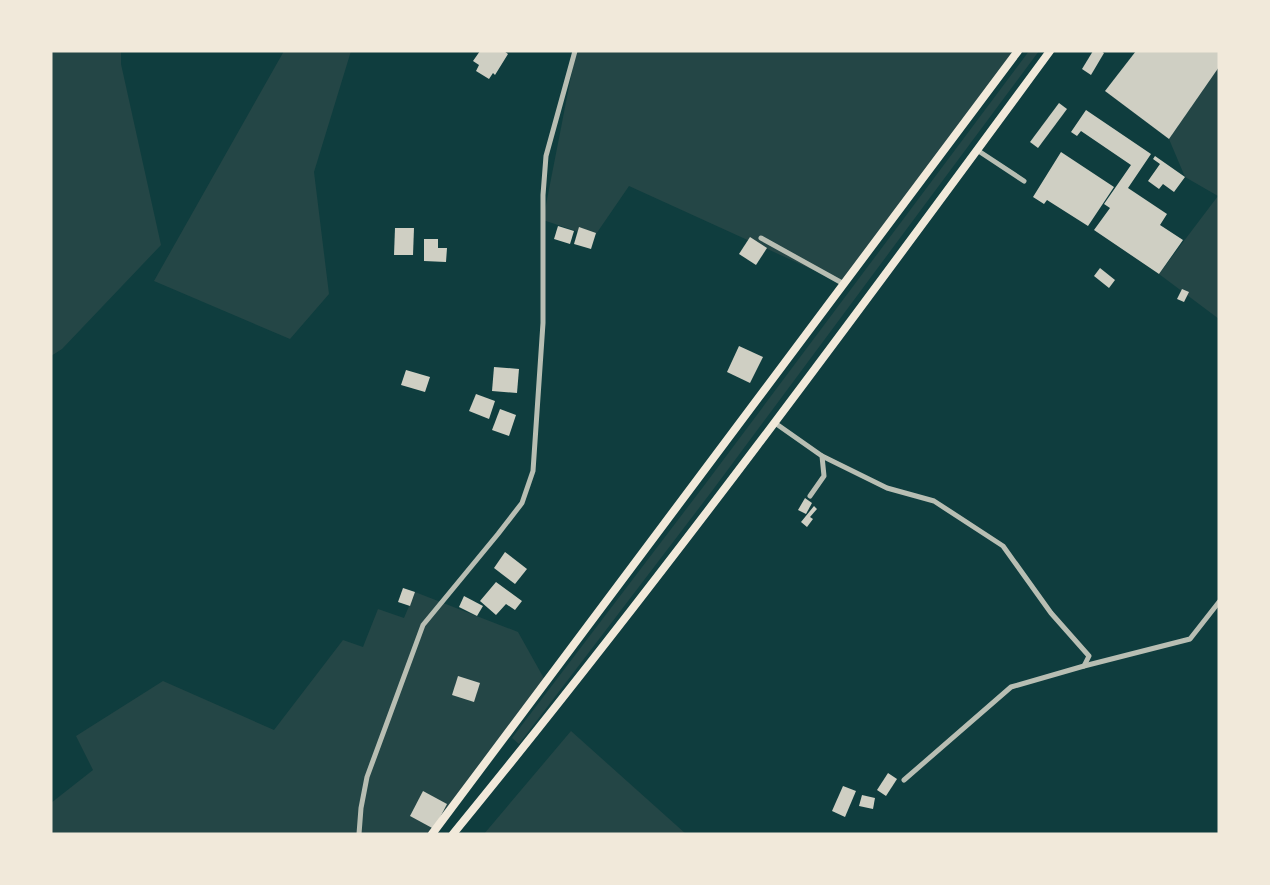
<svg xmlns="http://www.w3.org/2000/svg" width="1270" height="885" font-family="'Nunito Sans',sans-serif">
  <rect width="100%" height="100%" fill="#0f3d3e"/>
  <g fill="#244646">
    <path d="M51 51H121V64L161 245 62 349 51 356Z"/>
    <path d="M284 51H351L314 172 329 294 290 339 154 281Z"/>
    <path d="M576 51H1019L844 284 629 186 594 237 543 220Z"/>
    <path d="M1029 51H1039L712 491 519 744 512 738 703 487Z"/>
    <path d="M1219 67V319L1159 274 1218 196 1185 177 1169 139Z"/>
    <path d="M415 592 518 632 546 682 435 834H51V803L93 770 76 736 163 681 274 730 343 640 363 647 378 609 404 618Z"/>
    <path d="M571 731 686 834H484Z"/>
  </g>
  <g fill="#cfcfc3">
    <path d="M480 51H504L508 54 495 75 493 73 489 79 476 71 479 65 473 61Z"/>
    <path d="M1093 51H1101L1104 53 1091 75 1082 69Z"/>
    <path d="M1136 51H1219V67L1169 139 1105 91Z"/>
    <path d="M1059 103 1067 109 1038 148 1030 142Z"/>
    <path d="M1086 110 1151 154 1128 188 1167 214 1160 225 1183 240 1159 274 1094 230 1110 208 1104 204 1131 165 1081 131 1077 136 1071 132Z"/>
    <path d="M1061 152 1114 187 1088 226 1047 200 1044 204 1033 197Z"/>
    <path d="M1155 156 1185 177 1174 192 1163 184 1159 189 1148 181 1160 164 1153 159Z"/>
    <path d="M558 226 574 231 570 244 554 239Z"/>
    <path d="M579 227 596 233 591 249 574 244Z"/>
    <path d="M395 228H414L413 255H394Z"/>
    <path d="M750 237 767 248 756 265 739 254Z"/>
    <path d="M424 239H438V248H447L446 262 424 261Z"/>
    <path d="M1100 268 1115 280 1109 288 1094 276Z"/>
    <path d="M1182 289 1189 292 1184 302 1177 299Z"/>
    <path d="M739 346 763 357 750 383 727 372Z"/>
    <path d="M494 367 519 369 517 393 492 391Z"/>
    <path d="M406 370 430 377 425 392 401 385Z"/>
    <path d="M476 394 495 401 489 419 469 411Z"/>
    <path d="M500 409 516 415 509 436 492 430Z"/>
    <path d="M805 498 812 503 806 514 798 510Z"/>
    <path d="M814 506 817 509 810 517 813 519 807 527 801 522Z"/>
    <path d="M505 552 527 569 515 584 494 568Z"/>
    <path d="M496 582 522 601 515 610 506 604 496 615 480 601Z"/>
    <path d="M403 588 415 592 410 606 398 602Z"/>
    <path d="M464 596 483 606 477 616 459 607Z"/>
    <path d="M458 676 480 683 474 702 452 695Z"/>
    <path d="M888 773 897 779 886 796 877 790Z"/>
    <path d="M843 786 856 791 845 817 832 811Z"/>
    <path d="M423 791 447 804 434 829 410 816Z"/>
    <path d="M862 795 875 798 873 809 859 806Z"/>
  </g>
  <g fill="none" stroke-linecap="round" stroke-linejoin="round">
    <g stroke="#b8beb3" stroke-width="5">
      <path d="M977 150 1024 181"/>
      <path d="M761 238 844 284"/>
      <path d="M775 423 822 456 824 476 810 496"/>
      <path d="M822 456 887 488 934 501 1003 546 1051 613 1089 656 1084 666"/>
      <path d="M904 780 1011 687 1084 666 1190 639 1219 602"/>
      <path d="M359 834 361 808 367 777 423 625 498 534 522 503 533 471 543 323V195L546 156 575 51"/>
    </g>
    <g stroke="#f1e9da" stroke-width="8">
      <path d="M432 834 1018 51"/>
      <path d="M453 834C661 580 856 315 1050 51"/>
    </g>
  </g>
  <rect width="1270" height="885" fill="none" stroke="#f1e9da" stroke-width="105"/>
</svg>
